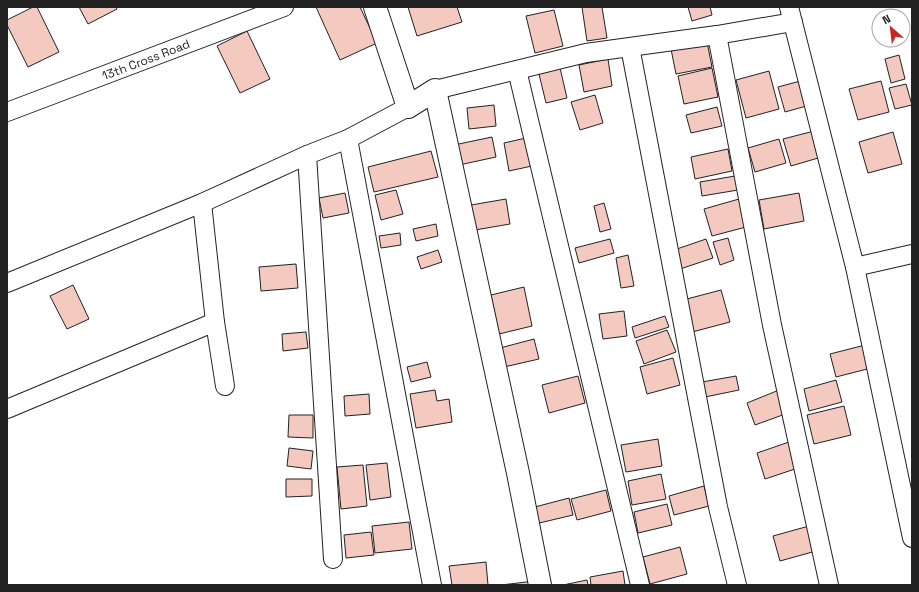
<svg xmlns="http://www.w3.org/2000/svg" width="919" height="592" font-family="'Space Grotesk',sans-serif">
  <rect width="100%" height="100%" fill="#fff"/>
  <g fill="#f3c9c0" stroke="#222">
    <path d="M33 7H37L59 52 28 67 7 25V20Z"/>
    <path d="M79 7H116L117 9 88 24Z"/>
    <path d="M316 7H360L377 43 340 60Z"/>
    <path d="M408 7H457L462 22 417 36Z"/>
    <path d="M582 7H602L607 38 587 41Z"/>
    <path d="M688 7H710L712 15 692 21Z"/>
    <path d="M554 10 563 46 535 53 526 16Z"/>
    <path d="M247 31 270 79 240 93 217 46Z"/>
    <path d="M707 42 712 67 676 74 671 49Z"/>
    <path d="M899 55 905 79 891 83 885 59Z"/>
    <path d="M608 59 612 86 584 92 579 65Z"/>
    <path d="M560 68 567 98 546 103 539 74Z"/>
    <path d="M712 68 718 97 684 104 678 76Z"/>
    <path d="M769 71 779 109 746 118 736 80Z"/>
    <path d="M804 80 810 105 785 112 778 87Z"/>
    <path d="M881 81 889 112 858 120 849 89Z"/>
    <path d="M906 84 912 105 895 109 889 88Z"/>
    <path d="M595 95 603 123 580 130 571 102Z"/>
    <path d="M494 105 496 126 469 129 467 108Z"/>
    <path d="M717 107 722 126 691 133 686 115Z"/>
    <path d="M818 130 825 156 791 166 783 139Z"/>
    <path d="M893 132 902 164 868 173 859 142Z"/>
    <path d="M492 137 496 157 459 165 454 145Z"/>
    <path d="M526 138 532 166 509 171 504 143Z"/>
    <path d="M779 139 786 163 755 172 748 148Z"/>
    <path d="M728 149 732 171 695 179 691 157Z"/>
    <path d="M431 151 438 177 374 192 368 167Z"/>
    <path d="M735 176 738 190 702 196 700 182Z"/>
    <path d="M396 190 403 214 381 220 375 195Z"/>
    <path d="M345 193 349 213 323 218 319 198Z"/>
    <path d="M799 193 804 221 764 229 759 200Z"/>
    <path d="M506 199 510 224 475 230 471 205Z"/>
    <path d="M739 199 746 227 712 236 704 209Z"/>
    <path d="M604 203 611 229 600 232 594 206Z"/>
    <path d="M436 224 438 236 416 241 413 229Z"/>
    <path d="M400 233 401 245 381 248 379 236Z"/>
    <path d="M728 238 734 260 720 265 713 242Z"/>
    <path d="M610 239 614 253 579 263 575 248Z"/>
    <path d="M706 239 713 258 680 269 674 250Z"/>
    <path d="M438 250 442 262 421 269 417 257Z"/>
    <path d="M628 255 634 286 621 288 616 258Z"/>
    <path d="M296 264 298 288 261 291 259 267Z"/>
    <path d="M73 285 89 319 67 329 50 296Z"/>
    <path d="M524 287 532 326 499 334 491 295Z"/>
    <path d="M721 290 730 322 692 332 683 300Z"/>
    <path d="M624 311 627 336 603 339 599 314Z"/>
    <path d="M665 316 669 327 635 338 632 327Z"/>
    <path d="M667 330 676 352 644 364 636 341Z"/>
    <path d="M306 332 308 348 283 351 282 334Z"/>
    <path d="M534 339 539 359 504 367 500 348Z"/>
    <path d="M869 344 875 367 836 377 830 354Z"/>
    <path d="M673 358 680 385 647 394 640 367Z"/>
    <path d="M427 362 431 377 411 382 407 367Z"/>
    <path d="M578 376 585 403 549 413 542 385Z"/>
    <path d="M736 376 739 390 705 397 702 382Z"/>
    <path d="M836 380 842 402 809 411 804 389Z"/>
    <path d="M435 390 437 401 449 399 452 422 416 428 410 394Z"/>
    <path d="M779 390 788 413 755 425 747 403Z"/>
    <path d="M369 394 370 414 345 416 344 396Z"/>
    <path d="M844 406 851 435 814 444 807 415Z"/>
    <path d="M289 415H313V438L288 437Z"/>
    <path d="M658 439 662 466 626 472 621 445Z"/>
    <path d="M792 441 801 467 765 479 757 453Z"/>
    <path d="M289 448 313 451 311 469 287 466Z"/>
    <path d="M387 463 391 497 370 500 366 465Z"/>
    <path d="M363 465 367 506 341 509 337 467Z"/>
    <path d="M661 474 666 499 632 505 628 481Z"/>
    <path d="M286 479H312V496L286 497Z"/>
    <path d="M704 486 709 506 674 515 669 496Z"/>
    <path d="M606 490 611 511 577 520 571 499Z"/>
    <path d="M569 498 573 515 535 524 531 508Z"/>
    <path d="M667 504 672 525 638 533 634 512Z"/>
    <path d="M409 522 412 549 375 553 372 526Z"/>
    <path d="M809 526 816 551 780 561 773 536Z"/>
    <path d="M371 532 374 555 346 558 344 535Z"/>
    <path d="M680 547 687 574 650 584 643 557Z"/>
    <path d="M486 562 488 585H452L449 566Z"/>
    <path d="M623 571 625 585H591L590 577Z"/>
    <path d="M587 580 588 585H563Z"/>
    <path d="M535 581 536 585H501Z"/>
  </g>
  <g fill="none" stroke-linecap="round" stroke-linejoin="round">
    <g stroke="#222" stroke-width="20">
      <g id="minor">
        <path d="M789 7 855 267 912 538"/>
        <path d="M717 35 772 325 829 585"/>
        <path d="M630 47 718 507 737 585"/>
        <path d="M517 70 640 585"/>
        <path d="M435 90 586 53 717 35 793 22"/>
        <path d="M7 112 284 7"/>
        <path d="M348 139 432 585"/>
        <path d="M307 155 333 559"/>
        <path d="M855 267 912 254"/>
        <path d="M7 283 202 203 307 155 348 139 408 107"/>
        <path d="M215 322 225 386"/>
        <path d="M7 409 215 322 202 203"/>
      </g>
    </g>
    <g stroke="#222" stroke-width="24">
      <path id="tertiary" d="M375 7 408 107 435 90 518 473 540 585"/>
    </g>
    <use href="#minor" stroke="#fff" stroke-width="18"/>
    <use href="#tertiary" stroke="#fff" stroke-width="22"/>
  </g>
  <g text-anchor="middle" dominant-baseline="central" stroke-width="3" stroke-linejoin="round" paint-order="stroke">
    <g font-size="12" fill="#222" stroke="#fff">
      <text transform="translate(146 60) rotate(-21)">13th Cross Road</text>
    </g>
  </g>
  <rect width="919" height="592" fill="none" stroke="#222222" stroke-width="16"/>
  <g transform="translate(891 28) rotate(332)"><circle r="19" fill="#ffffff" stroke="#a7a7a7"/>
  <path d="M0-3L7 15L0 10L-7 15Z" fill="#c62828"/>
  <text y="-6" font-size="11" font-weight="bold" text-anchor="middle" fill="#222222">N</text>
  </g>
</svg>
